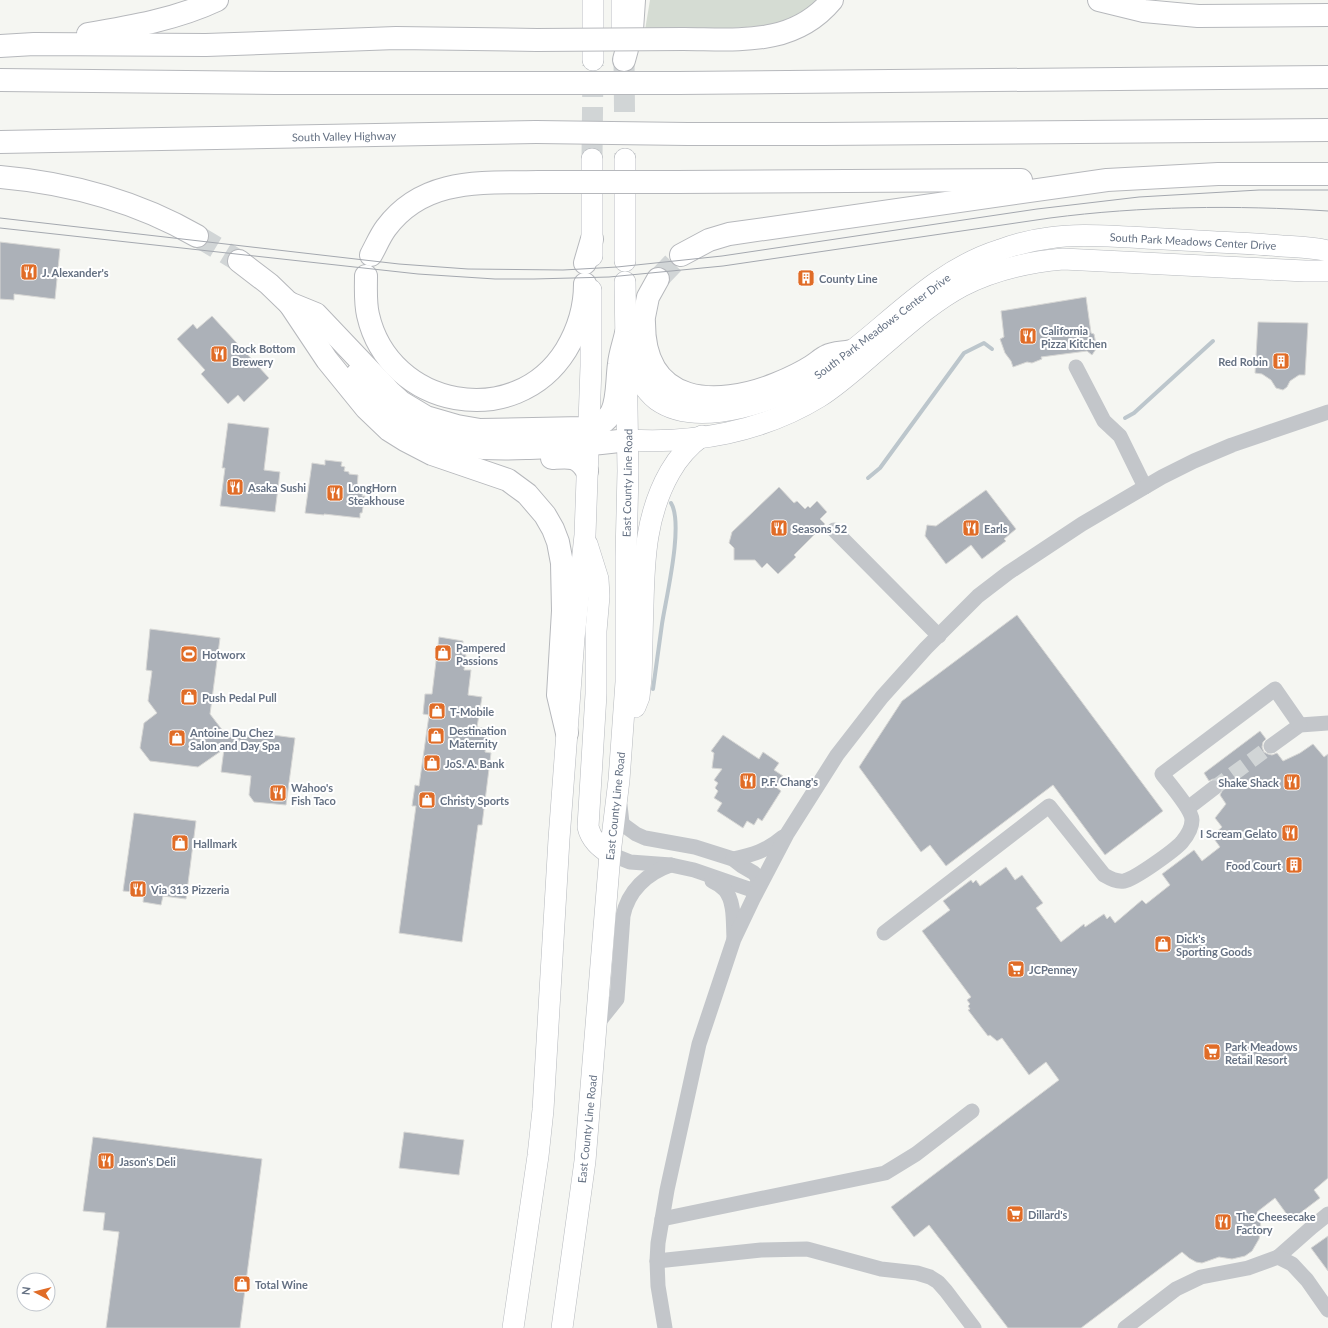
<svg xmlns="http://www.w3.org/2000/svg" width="1328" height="1328" font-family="Lato,sans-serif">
  <rect width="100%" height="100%" fill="#f5f6f2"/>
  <path fill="#d5dcd3" d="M650 0H819L814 5 776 27 761 26 716 29 645 30Z"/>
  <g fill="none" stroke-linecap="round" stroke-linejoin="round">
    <g stroke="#bcc6cc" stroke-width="4">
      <path d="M1125 418 1134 413 1213 341"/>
      <path d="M868 478 880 468 964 353 984 343 992 349"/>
      <path d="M653 689C656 667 659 646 662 624 666 598 684 524 671 503"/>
    </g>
  </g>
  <g fill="#acb1b8" stroke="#d7d7d5">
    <path d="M0 242 60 249 55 299 14 294V300L0 299Z"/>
    <path d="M1086 297 1091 333 1094 334 1096 344 1098 346 1092 355 1087 351 1041 357 1042 359 1032 363 1027 362 1013 367 1011 361 1005 353 1000 339 1004 337 1001 311Z"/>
    <path d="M212 316 269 378 244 402 238 395 228 404 201 374 205 370 177 339 193 324 197 329Z"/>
    <path d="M1258 322 1308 323 1305 375H1299L1290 381 1287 387 1283 390 1276 388 1271 380 1262 374 1255 373Z"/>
    <path d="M228 423 269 428 264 470 280 472 275 512 220 506 225 468H222Z"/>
    <path d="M325 460 342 462 341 466 345 467 344 471 349 472V474L358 475 357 489 363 490 362 496H365L362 513H360V518L324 514V515L305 513 312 463 325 465Z"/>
    <path d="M779 487 794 503 797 501 805 509 808 506 810 508 817 501 827 512 820 519 825 524 794 555 796 557 778 574 767 563 762 568 755 560H734V548L729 543 732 532Z"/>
    <path d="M986 490 1016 529 1004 539 1006 541 982 559 971 545 946 564 925 536 927 525 936 526Z"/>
    <path d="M1017 615 1163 811 1105 855 1053 785 946 866 930 845 921 852 859 767 902 701Z"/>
    <path d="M150 629 220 638 210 714 223 731 258 736V733L295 738 286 805 254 802 249 795 251 776 221 772 224 749 198 767 150 761 140 748 144 723 157 713 148 701 152 671 146 670Z"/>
    <path d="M439 637 463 641 462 654 466 655 464 670H471L468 695 482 697 477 727 489 729 485 752 491 753 482 825H478L462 942 399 933 416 806H412L415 785 419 786 429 715 423 714 425 694H432Z"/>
    <path d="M1260 731 1266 739 1263 742 1262 747 1264 752 1268 754 1272 755 1277 753 1283 761 1300 753 1313 744 1324 757 1328 754V1178L1314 1190 1320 1198 1291 1220 1275 1198 1257 1212 1260 1219 1261 1229 1259 1239 1252 1251 1245 1256 1232 1259 1219 1257 1202 1263 1196 1262 1189 1258 1182 1252 1081 1328H1008L929 1225 914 1237 891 1207 1059 1080 1046 1062 1029 1075 1002 1038 997 1041 990 1035 988 1036 968 1010 970 1009 968 1006 970 1004 967 1000 971 997 922 931 950 910 943 901 971 880 973 883 976 880 980 886 1006 867 1015 880 1022 875 1043 903 1036 908 1061 942 1084 924 1085 927 1104 914 1107 919 1110 916 1115 923 1142 900 1146 904 1170 885 1162 874 1194 850 1202 861 1220 847 1212 836 1222 827 1215 818 1226 804 1220 795 1222 791 1223 786 1221 783 1218 780 1213 779 1209 781 1204 773Z"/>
    <path d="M723 735 759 759 763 752 779 763 774 770 783 776 776 787 781 791 762 821 758 818 754 825 747 821 743 828 717 811 722 803 714 798 718 791 715 788 718 783 714 780 722 769 712 768 714 753 711 751Z"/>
    <path d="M134 813 196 821 186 899 163 896 161 905 143 902 144 893 123 891Z"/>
    <path d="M404 1132 464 1140 459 1175 399 1168Z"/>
    <path d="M93 1137 262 1159 240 1328H106L119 1232 103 1230 105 1213 83 1211Z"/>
    <path d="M1328 1236V1271L1311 1248Z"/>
  </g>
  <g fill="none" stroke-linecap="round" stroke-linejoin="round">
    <path stroke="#d1d5d6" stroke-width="15" stroke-dasharray="15 8" stroke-linecap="butt" d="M1214 788 1271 746"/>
    <g stroke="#d1d5d6" stroke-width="21" stroke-dasharray="21 10" stroke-linecap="butt">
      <path d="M624 60 625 159"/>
      <path d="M592 159 593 65"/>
    </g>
    <g stroke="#d1d5d6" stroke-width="22" stroke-dasharray="22 11" stroke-linecap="butt">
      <path d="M197 236 239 261"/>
      <path d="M658 279 681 255"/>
    </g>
    <g stroke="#b6b9be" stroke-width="22">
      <g id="secondary">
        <path d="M622 0V30"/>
        <path d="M593 31V0"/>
        <path d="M593 49V60"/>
        <path d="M625 159V170"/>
        <path d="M592 171V159"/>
        <path d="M625 189V261"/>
        <path d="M592 256V190"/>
        <path d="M631 358C637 375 643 389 657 400 699 430 784 399 822 373 882 334 929 272 1000 250 1016 244 1032 240 1049 238 1076 234 1103 236 1130 237 1159 239 1187 240 1216 242 1238 243 1260 244 1282 246 1297 247 1313 247 1328 251"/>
        <path d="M628 440C694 444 762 432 819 397 841 383 860 365 880 348 906 326 932 302 962 286 993 270 1029 262 1063 259L1305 271H1328"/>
        <path d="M587 544 598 579 599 596 596 631V694L588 827C591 840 600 847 610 854"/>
        <path d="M635 707 639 697 641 678C642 654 642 629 643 605 644 558 646 514 670 472 678 458 688 446 702 436"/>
        <path d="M513 1328 538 1156 543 1110 559 839 574 638 585 535 591 366V290"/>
        <path d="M562 1328 585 1161 610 854 619 780 626 682V556L628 471 625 282"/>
      </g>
    </g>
    <g stroke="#b6b8bc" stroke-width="24">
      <g id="motorway">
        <path d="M1099 0 1144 11 1198 16 1328 15"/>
        <path d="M632 30 634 0"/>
        <path d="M88 34C131 27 177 19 217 0"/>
        <path d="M683 39C737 39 793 47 832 0"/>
        <path d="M0 46 34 44 206 45 396 38 537 40"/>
        <path d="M624 60 627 49"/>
        <path d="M0 80 276 83H536"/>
        <path d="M678 83 1328 77"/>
        <path d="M688 134H823L1328 130"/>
        <path d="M0 142 536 132"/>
        <path d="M0 177C69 183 136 201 197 236"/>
        <path d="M676 182 1021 180"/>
        <path d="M371 255C376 246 380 236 386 228 424 177 482 183 539 182"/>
        <path d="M681 255 709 240 729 234 1107 180 1218 174H1328"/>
        <path d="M239 261 269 284 299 313"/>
        <path d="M585 263 592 239"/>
        <path d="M366 276C366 288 365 302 368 315 389 408 515 432 566 350 578 330 585 308 585 284"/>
        <path d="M289 303 327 360 366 408 389 430 405 440 432 454 508 480 527 494 545 515 553 529 558 542 562 563 563 611 558 695 567 733"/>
        <path d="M289 303 316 314 391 393 401 402 426 417 457 426 480 430 583 428C622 426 615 392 619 364 620 353 624 343 626 333"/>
        <path d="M644 323C644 406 716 408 776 384 788 379 801 373 812 366 817 363 822 358 827 356 834 352 844 353 851 351"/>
        <path d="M640 337 648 297 658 279"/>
        <path d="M357 374C374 391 392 414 412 427 447 451 490 449 530 448 563 447 595 444 628 440"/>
        <path d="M552 458C569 457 578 455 587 471"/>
      </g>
    </g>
    <g stroke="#c3c6ca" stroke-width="15">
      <path d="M1076 367 1104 421 1120 436 1145 487"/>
      <path d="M834 530 939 636"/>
      <path d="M1271 746 1300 725 1328 723"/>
      <path d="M620 805 622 823 625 826 636 834 645 838 695 847 733 859 742 866 754 873 757 877 759 886"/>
      <path d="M1188 808 1214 788"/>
      <path d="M610 854 630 862 671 865 694 870 749 889 755 888 759 886"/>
      <path d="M733 859C753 855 768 850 783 837"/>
      <path d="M712 881C717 883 721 886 725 890 735 902 733 923 734 938"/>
      <path d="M884 933 1049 806 1104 875C1111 879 1117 882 1124 881 1135 879 1175 850 1182 842 1187 836 1192 827 1192 820 1192 810 1169 783 1162 774L1275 689 1300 725"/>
      <path d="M597 1024 617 999 623 916C628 891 647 873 671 865"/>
      <path d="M662 1219 885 1173 916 1154 972 1111"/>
      <path d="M1278 1257 1312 1227 1328 1214"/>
      <path d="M657 1261 761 1250 807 1249 881 1269 917 1273 930 1277 938 1282 946 1291 974 1328"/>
      <path d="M665 1328 658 1286 657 1261 658 1243 667 1190 699 1044 734 939 753 899 787 834 837 755 882 697 926 648 978 596 1008 573 1082 524 1162 477 1194 461 1232 445 1328 412"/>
      <path d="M1125 1328 1176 1289 1201 1277 1248 1268 1278 1257 1292 1264 1307 1280 1328 1310"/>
    </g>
    <use href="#secondary" stroke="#fff" stroke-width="21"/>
    <use href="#motorway" stroke="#fff" stroke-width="22"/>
    <g stroke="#a4a8af" stroke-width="1">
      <path d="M0 218 399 264 468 269 563 270 617 267 722 256 1037 209 1139 197 1259 190H1328"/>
      <path d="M0 228 418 274 495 279H534L609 277 723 266 1050 218C1142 206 1236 205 1328 211"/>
    </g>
    <g stroke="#b6b8bc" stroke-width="24" stroke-linecap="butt">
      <g id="motorway-bridge">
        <path d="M537 40 683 39"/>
        <path d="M536 83H678"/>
        <path d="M536 132 688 134"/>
        <path d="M539 182H676"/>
      </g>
    </g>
    <use href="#motorway-bridge" stroke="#fff" stroke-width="22"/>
  </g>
  <defs>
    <g id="restaurant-square" transform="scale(0.9)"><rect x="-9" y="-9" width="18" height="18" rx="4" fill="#e06c27" stroke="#fff"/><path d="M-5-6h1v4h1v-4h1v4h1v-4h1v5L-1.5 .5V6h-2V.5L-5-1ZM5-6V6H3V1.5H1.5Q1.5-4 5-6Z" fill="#fff"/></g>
    <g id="building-square" transform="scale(0.9)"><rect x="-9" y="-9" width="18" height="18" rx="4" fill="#e06c27" stroke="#fff"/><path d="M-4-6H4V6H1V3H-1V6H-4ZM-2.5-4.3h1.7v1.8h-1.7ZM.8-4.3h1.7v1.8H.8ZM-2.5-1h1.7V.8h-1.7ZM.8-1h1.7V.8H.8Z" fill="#fff"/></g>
    <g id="shop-square" transform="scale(0.9)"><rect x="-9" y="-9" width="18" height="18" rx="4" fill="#e06c27" stroke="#fff"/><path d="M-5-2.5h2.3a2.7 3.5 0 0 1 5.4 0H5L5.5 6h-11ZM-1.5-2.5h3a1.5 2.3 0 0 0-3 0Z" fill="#fff"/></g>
    <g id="stadium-square" transform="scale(0.9)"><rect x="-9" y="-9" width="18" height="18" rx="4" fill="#e06c27" stroke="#fff"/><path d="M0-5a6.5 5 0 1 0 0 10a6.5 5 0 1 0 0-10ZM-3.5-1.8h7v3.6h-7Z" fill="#fff"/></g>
    <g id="supermarket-square" transform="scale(0.9)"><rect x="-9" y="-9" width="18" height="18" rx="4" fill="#e06c27" stroke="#fff"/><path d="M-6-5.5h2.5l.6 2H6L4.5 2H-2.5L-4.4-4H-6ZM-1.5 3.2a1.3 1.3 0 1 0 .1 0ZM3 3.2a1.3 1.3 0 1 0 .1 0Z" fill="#fff"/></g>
  </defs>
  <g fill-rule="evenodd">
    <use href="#restaurant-square" x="29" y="272"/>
    <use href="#building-square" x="806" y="278"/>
    <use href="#restaurant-square" x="1028" y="336"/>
    <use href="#restaurant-square" x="219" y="354"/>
    <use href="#building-square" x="1281" y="361"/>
    <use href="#restaurant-square" x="235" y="487"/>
    <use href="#restaurant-square" x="335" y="493"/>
    <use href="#restaurant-square" x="779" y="528"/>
    <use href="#restaurant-square" x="971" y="528"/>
    <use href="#shop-square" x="443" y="653"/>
    <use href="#stadium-square" x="189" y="654"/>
    <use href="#shop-square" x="189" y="697"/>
    <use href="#shop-square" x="437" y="711"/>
    <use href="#shop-square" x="436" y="736"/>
    <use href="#shop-square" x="177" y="738"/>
    <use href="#shop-square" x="432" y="763"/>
    <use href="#restaurant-square" x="748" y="781"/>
    <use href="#restaurant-square" x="1292" y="782"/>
    <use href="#restaurant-square" x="278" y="793"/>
    <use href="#shop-square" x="427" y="800"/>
    <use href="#restaurant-square" x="1290" y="833"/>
    <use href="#shop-square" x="180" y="843"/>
    <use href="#building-square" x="1294" y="865"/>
    <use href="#restaurant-square" x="138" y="889"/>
    <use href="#shop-square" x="1163" y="944"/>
    <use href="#supermarket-square" x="1016" y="969"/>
    <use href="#supermarket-square" x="1212" y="1052"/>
    <use href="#restaurant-square" x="106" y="1161"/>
    <use href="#supermarket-square" x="1015" y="1214"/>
    <use href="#restaurant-square" x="1223" y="1222"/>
    <use href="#shop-square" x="242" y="1284"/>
  </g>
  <g text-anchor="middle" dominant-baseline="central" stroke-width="4" stroke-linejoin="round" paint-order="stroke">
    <g font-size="11" fill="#657183" stroke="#fff">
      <text transform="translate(344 136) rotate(-1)">South Valley Highway</text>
      <text transform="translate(1193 241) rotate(3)">South Park Meadows Center Drive</text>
      <text transform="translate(882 326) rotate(-37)">South Park Meadows Center Drive</text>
      <text transform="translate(627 483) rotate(-89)">East County Line Road</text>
      <text transform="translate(615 806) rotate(-84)">East County Line Road</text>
      <text transform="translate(587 1129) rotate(-84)">East County Line Road</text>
    </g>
    <g font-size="11" font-weight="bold" fill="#657183" stroke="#fff" text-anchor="start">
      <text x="42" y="272">J. Alexander's</text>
      <text x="819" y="278">County Line</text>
      <text x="1041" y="330">California<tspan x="1041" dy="13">Pizza Kitchen</tspan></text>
      <text x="232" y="348">Rock Bottom<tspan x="232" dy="13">Brewery</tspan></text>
      <text x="1268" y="361" text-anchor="end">Red Robin</text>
      <text x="248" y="487">Asaka Sushi</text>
      <text x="348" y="487">LongHorn<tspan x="348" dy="13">Steakhouse</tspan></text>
      <text x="792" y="528">Seasons 52</text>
      <text x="984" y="528">Earls</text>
      <text x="456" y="647">Pampered<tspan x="456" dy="13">Passions</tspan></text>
      <text x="202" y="654">Hotworx</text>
      <text x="202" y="697">Push Pedal Pull</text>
      <text x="450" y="711">T-Mobile</text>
      <text x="449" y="730">Destination<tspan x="449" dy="13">Maternity</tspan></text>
      <text x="190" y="732">Antoine Du Chez<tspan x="190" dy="13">Salon and Day Spa</tspan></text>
      <text x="445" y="763">JoS. A. Bank</text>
      <text x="761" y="781">P.F. Chang's</text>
      <text x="1279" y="782" text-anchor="end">Shake Shack</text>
      <text x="291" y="787">Wahoo's<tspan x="291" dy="13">Fish Taco</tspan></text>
      <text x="440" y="800">Christy Sports</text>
      <text x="1277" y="833" text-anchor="end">I Scream Gelato</text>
      <text x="193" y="843">Hallmark</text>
      <text x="1281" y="865" text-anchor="end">Food Court</text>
      <text x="151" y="889">Via 313 Pizzeria</text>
      <text x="1176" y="938">Dick's<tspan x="1176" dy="13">Sporting Goods</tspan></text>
      <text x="1029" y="969">JCPenney</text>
      <text x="1225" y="1046">Park Meadows<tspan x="1225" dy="13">Retail Resort</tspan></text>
      <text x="119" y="1161">Jason's Deli</text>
      <text x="1028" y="1214">Dillard's</text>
      <text x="1236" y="1216">The Cheesecake<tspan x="1236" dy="13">Factory</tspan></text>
      <text x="255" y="1284">Total Wine</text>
    </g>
  </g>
  <g transform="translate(36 1292) rotate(277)"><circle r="19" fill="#ffffff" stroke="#c1c6cd"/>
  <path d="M0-3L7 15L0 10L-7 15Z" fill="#e06c27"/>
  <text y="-6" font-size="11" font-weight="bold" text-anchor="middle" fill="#657183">N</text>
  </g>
</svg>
